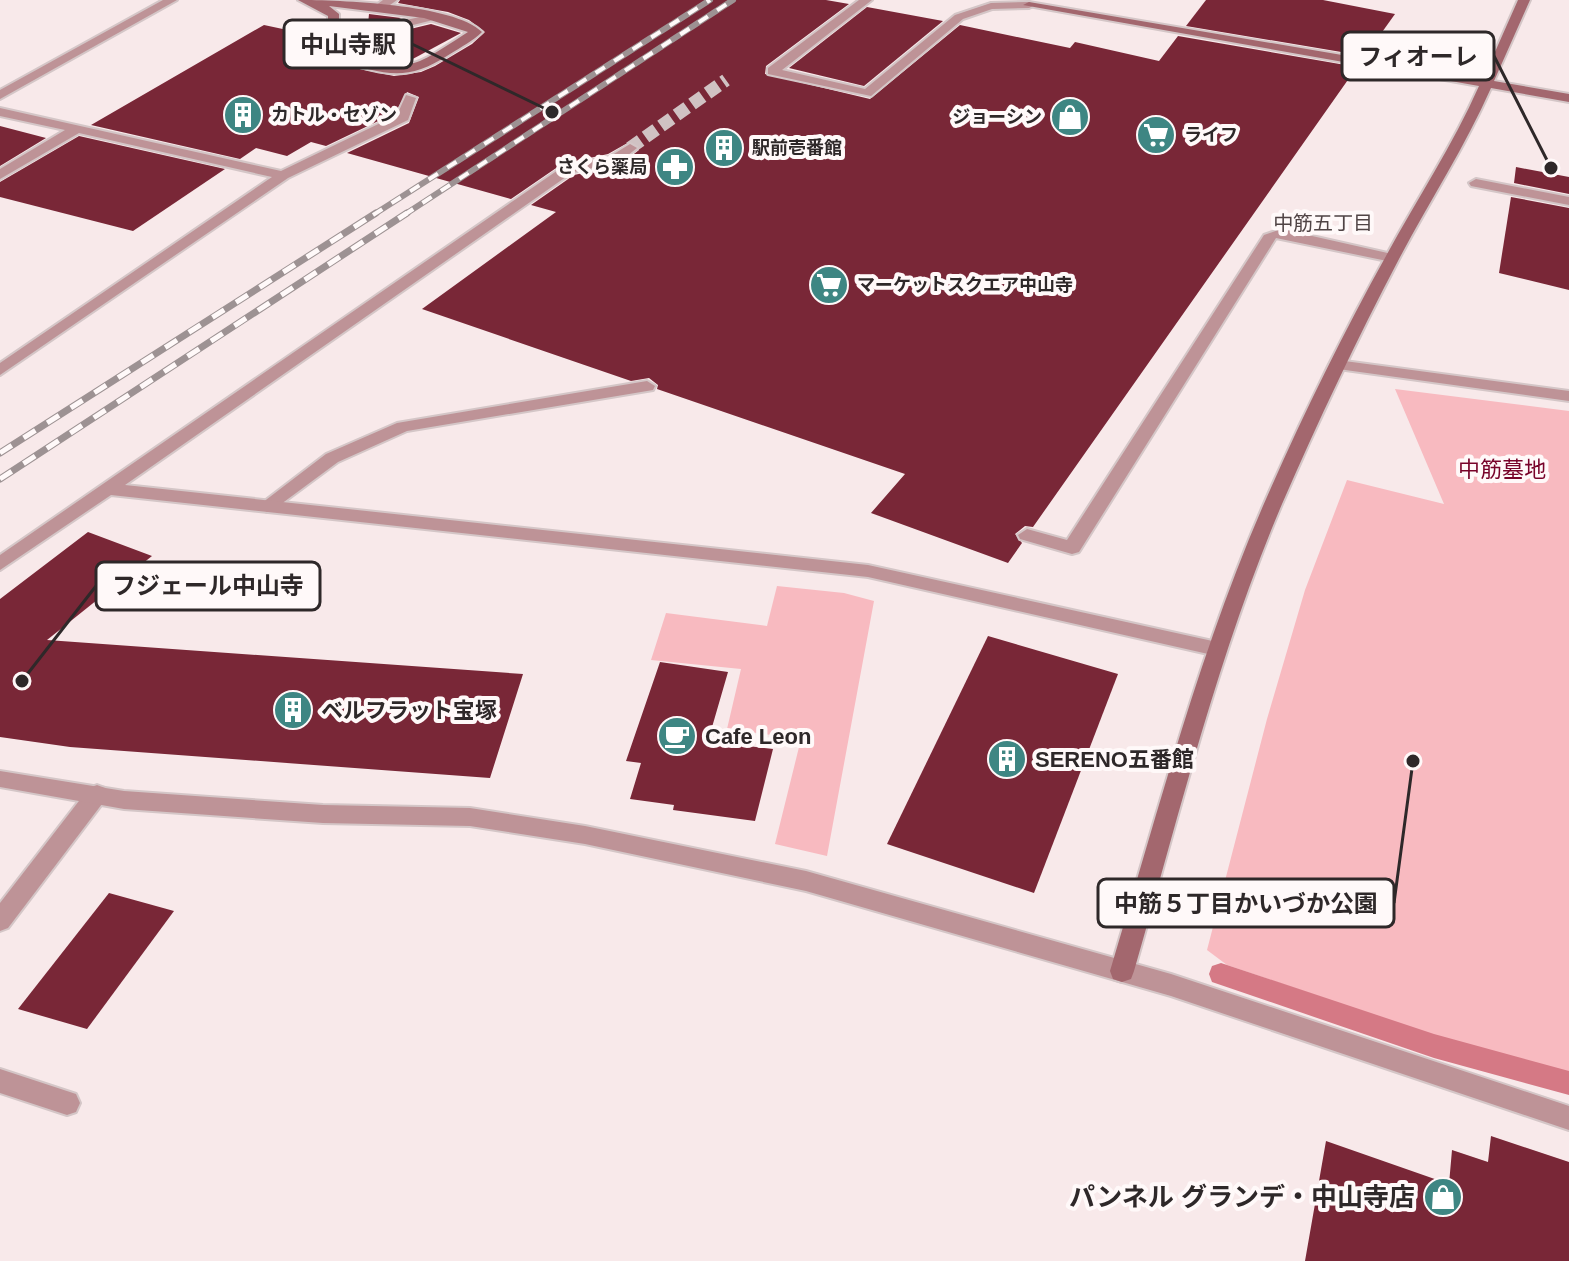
<svg xmlns="http://www.w3.org/2000/svg" width="1569" height="1261" font-family="Helvetica,'Noto Sans JP',sans-serif">
  <rect width="100%" height="100%" fill="#f8e9ea"/>
  <g fill="#f8bac0">
    <path d="M1395 389 1569 411V1073L1438 1037 1227 965 1207 950 1267 719 1305 590 1347 480 1444 504Z"/>
    <path d="M777 586 844 593 874 601 827 856 775 844 801 739 727 729 741 669 651 660 666 613 767 626Z"/>
  </g>
  <g fill="none" stroke-linecap="round" stroke-linejoin="round">
    <path fill="#d57985" fill-rule="evenodd" d="M1221 963 1434 1034 1569 1071V1095L1434 1058 1212 982 1209 974 1212 966Z"/>
  </g>
  <g fill="#792737">
    <path d="M400 0H826L849 4 766 66 765 74 870 99 960 25 1070 48 1075 42 1159 61 1178 36 1357 67 1033 527 1025 526 1015 534 1022 543 1008 563 871 513 905 474 657 389 658 385 649 378 631 381 422 309 556 212 531 205 574 175 620 165 639 150 638 145 631 141 608 154 562 164 511 199 347 153 409 123 419 97 407 92 395 113 326 146 311 142 287 156 256 148 240 159 91 125 264 25 325 38V50L335 64 394 76 421 72 435 66 472 44 485 32 469 20 448 12 398 3Z"/>
    <path d="M1206 0H1323L1395 14 1365 56 1186 26Z"/>
    <path d="M867 7 943 21 864 86 789 68Z"/>
    <path d="M369 14 401 18 367 35Z"/>
    <path d="M431 24 461 33 409 61H385L359 56 402 31Z"/>
    <path d="M0 126 46 138 0 166Z"/>
    <path d="M79 136 225 169 133 231 0 197V182Z"/>
    <path d="M1516 167 1569 177V194L1514 183Z"/>
    <path d="M1511 197 1569 208V290L1499 273Z"/>
    <path d="M88 532 152 556 47 640 523 674 490 778 70 747 0 737V599Z"/>
    <path d="M988 636 1118 674 1034 893 887 844Z"/>
    <path d="M660 662 728 672 708 741 773 749 755 821 673 810 674 805 630 799 641 763 626 761Z"/>
    <path d="M109 893 174 911 87 1029 18 1009Z"/>
    <path d="M1491 1136 1569 1162V1261H1305L1326 1141 1449 1184 1452 1150 1488 1162Z"/>
  </g>
  <g fill="none" stroke-linecap="round" stroke-linejoin="round">
    <path stroke="#d0c2c3" stroke-width="13" stroke-dasharray="13 6" stroke-linecap="butt" d="M630 148 726 80"/>
    <g stroke="#d4c6c7" stroke-width="4">
      <g id="lane">
        <path d="M433 14 437 15V19L401 28 344 61 334 58 393 23Z"/>
        <path d="M1281 229 1392 254 1399 258 1392 262 1276 238 1079 552 1072 554 1020 539 1018 535 1027 529 1067 540 1264 235Z"/>
        <path d="M647 381 655 386 653 390 407 431 338 462 273 510 267 512 258 506 326 454 397 423Z"/>
        <path d="M97 785 105 788 108 794 105 800 8 928 0 931V903L89 788Z"/>
        <path d="M0 1069 76 1094 80 1103 76 1112 67 1115 0 1093Z"/>
      </g>
    </g>
    <g stroke="#d4c6c7" stroke-width="4">
      <g id="street">
        <path d="M163 0H177L0 99V90Z"/>
        <path d="M383 0H397L383 10H375V6Z"/>
        <path d="M859 0H872L782 70 865 89 955 15 991 3 1029 2 1035 5 1029 8 992 9 963 19 871 96 768 74V68Z"/>
        <path d="M406 95 416 98 408 120 288 178 0 375V363L272 177 79 133 0 179V169L65 130 0 116V108L281 171 397 115Z"/>
        <path d="M630 144 637 148 618 163 573 172 125 485 868 565 1217 642 1224 644 1227 649 1224 654 1217 656 868 577 111 495 0 570V555L564 166 609 157Z"/>
        <path d="M1476 179 1569 197V205L1471 186 1469 183Z"/>
        <path d="M1337 360 1569 391V401L1331 368 1329 365Z"/>
        <path d="M0 771 124 791 323 805 470 808 585 826 806 871 1171 974 1569 1106V1130L1171 996 806 891 585 844 470 826 323 823 124 809 0 787Z"/>
      </g>
    </g>
    <g stroke="#d4c6c7" stroke-width="4">
      <g id="secondary">
        <path d="M298 0C339 0 454 4 482 32 473 41 461 47 450 54 404 84 386 73 336 61L328 48V16ZM329 6 424 18 468 32C409 70 413 72 344 55L339 43V14Z"/>
        <path d="M1518 0H1530L1494 81 1569 94V102L1491 88C1465 147 1429 202 1399 259 1357 339 1318 421 1282 504 1218 654 1179 815 1134 971L1131 979 1122 982 1113 979 1110 971C1157 815 1198 656 1263 506 1300 421 1341 337 1386 256 1417 199 1453 145 1479 86L1023 5 1029 2 1483 79Z"/>
      </g>
    </g>
    <use href="#lane" fill="#be9397" fill-rule="evenodd"/>
    <use href="#street" fill="#be9397" fill-rule="evenodd"/>
    <use href="#secondary" fill="#a3676e" fill-rule="evenodd"/>
    <g stroke="#9d9293" stroke-width="6">
      <g id="rail-far1">
        <path d="M373 215 710 0"/>
        <path d="M404 215 733 0"/>
      </g>
    </g>
    <g stroke="#9d9293" stroke-width="7">
      <g id="rail">
        <path d="M0 453 376 213"/>
        <path d="M0 479 407 213"/>
      </g>
    </g>
    <use href="#rail-far1" stroke="#fff9f9" stroke-width="4" stroke-dasharray="11" stroke-linecap="butt"/>
    <use href="#rail" stroke="#fff9f9" stroke-width="5" stroke-dasharray="14" stroke-linecap="butt"/>
  </g>
  <defs>
    <g id="building-disc" transform="scale(2)"><circle r="9.5" fill="#3e8683" stroke="#fff9f9"/><path d="M-4-6H4V6H1V3H-1V6H-4ZM-2.5-4.3h1.7v1.8h-1.7ZM.8-4.3h1.7v1.8H.8ZM-2.5-1h1.7V.8h-1.7ZM.8-1h1.7V.8H.8Z" fill="#fff"/></g>
    <g id="shop-disc" transform="scale(2)"><circle r="9.5" fill="#3e8683" stroke="#fff9f9"/><path d="M-5-2.5h2.3a2.7 3.5 0 0 1 5.4 0H5L5.5 6h-11ZM-1.5-2.5h3a1.5 2.3 0 0 0-3 0Z" fill="#fff"/></g>
    <g id="supermarket-disc" transform="scale(2)"><circle r="9.5" fill="#3e8683" stroke="#fff9f9"/><path d="M-6-5.5h2.5l.6 2H6L4.5 2H-2.5L-4.4-4H-6ZM-1.5 3.2a1.3 1.3 0 1 0 .1 0ZM3 3.2a1.3 1.3 0 1 0 .1 0Z" fill="#fff"/></g>
    <g id="pharmacy-disc" transform="scale(2)"><circle r="9.5" fill="#3e8683" stroke="#fff9f9"/><path d="M-2-6h4v4h4v4h-4v4h-4v-4h-4v-4h4Z" fill="#fff"/></g>
    <g id="cafe-disc" transform="scale(2)"><circle r="9.5" fill="#3e8683" stroke="#fff9f9"/><path d="M-5.5-4.5H6V0H3Q3 3.5 0 3.5H-2.5Q-5.5 3.5-5.5 0ZM3-3.2v2h1.7v-2ZM-6 4.5H4V6H-6Z" fill="#fff"/></g>
  </defs>
  <g fill-rule="evenodd">
    <use href="#building-disc" x="243" y="115"/>
    <use href="#shop-disc" x="1070" y="117"/>
    <use href="#supermarket-disc" x="1156" y="135"/>
    <use href="#building-disc" x="724" y="148"/>
    <use href="#pharmacy-disc" x="675" y="167"/>
    <use href="#supermarket-disc" x="829" y="285"/>
    <use href="#building-disc" x="293" y="710"/>
    <use href="#cafe-disc" x="677" y="736"/>
    <use href="#building-disc" x="1007" y="759"/>
    <use href="#shop-disc" x="1443" y="1197"/>
  </g>
  <g text-anchor="middle" dominant-baseline="central" stroke-width="8" stroke-linejoin="round" paint-order="stroke">
    <g font-size="18" font-weight="bold" fill="#2e2829" stroke="#fff9f9" text-anchor="start">
      <text x="271" y="115">カトル・セゾン</text>
      <text x="1042" y="117" text-anchor="end">ジョーシン</text>
      <text x="1184" y="135">ライフ</text>
      <text x="752" y="148">駅前壱番館</text>
      <text x="647" y="167" text-anchor="end">さくら薬局</text>
      <text x="857" y="285">マーケットスクエア中山寺</text>
    </g>
    <g font-size="20" fill="#504445" stroke="#fff9f9">
      <text x="1323" y="223">中筋五丁目</text>
    </g>
    <g font-size="22" fill="#78032a" stroke="#fff9f9">
      <text x="1502" y="469">中筋墓地</text>
    </g>
    <g font-size="22" font-weight="bold" fill="#2e2829" stroke="#fff9f9" text-anchor="start">
      <text x="321" y="710">ベルフラット宝塚</text>
      <text x="705" y="736">Cafe Leon</text>
      <text x="1035" y="759">SERENO五番館</text>
    </g>
    <g font-size="26" font-weight="bold" fill="#2e2829" stroke="#fff9f9" text-anchor="end">
      <text x="1415" y="1197">パンネル グランデ・中山寺店</text>
    </g>
  </g>
  <path fill="none" stroke="#2e2829" stroke-width="3" d="M552 112L412 44M1551 168L1494 56M22 681L96 586M1413 761L1394 903"/>
  <g fill="#2e2829" stroke="#fff9f9" stroke-width="3">
    <circle cx="552" cy="112" r="8"/>
    <circle cx="1551" cy="168" r="8"/>
    <circle cx="22" cy="681" r="8"/>
    <circle cx="1413" cy="761" r="8"/>
  </g>
  <g fill="#fff9f9" stroke="#2e2829" stroke-width="3">
    <rect x="284" y="20" width="128" height="48" rx="8"/>
    <rect x="1342" y="32" width="152" height="48" rx="8"/>
    <rect x="96" y="562" width="224" height="48" rx="8"/>
    <rect x="1098" y="879" width="296" height="48" rx="8"/>
  </g>
  <g font-size="24" text-anchor="middle" font-weight="bold" fill="#2e2829">
    <text x="348" y="53">中山寺駅</text>
    <text x="1418" y="65">フィオーレ</text>
    <text x="208" y="594">フジェール中山寺</text>
    <text x="1246" y="912">中筋５丁目かいづか公園</text>
  </g>
</svg>
